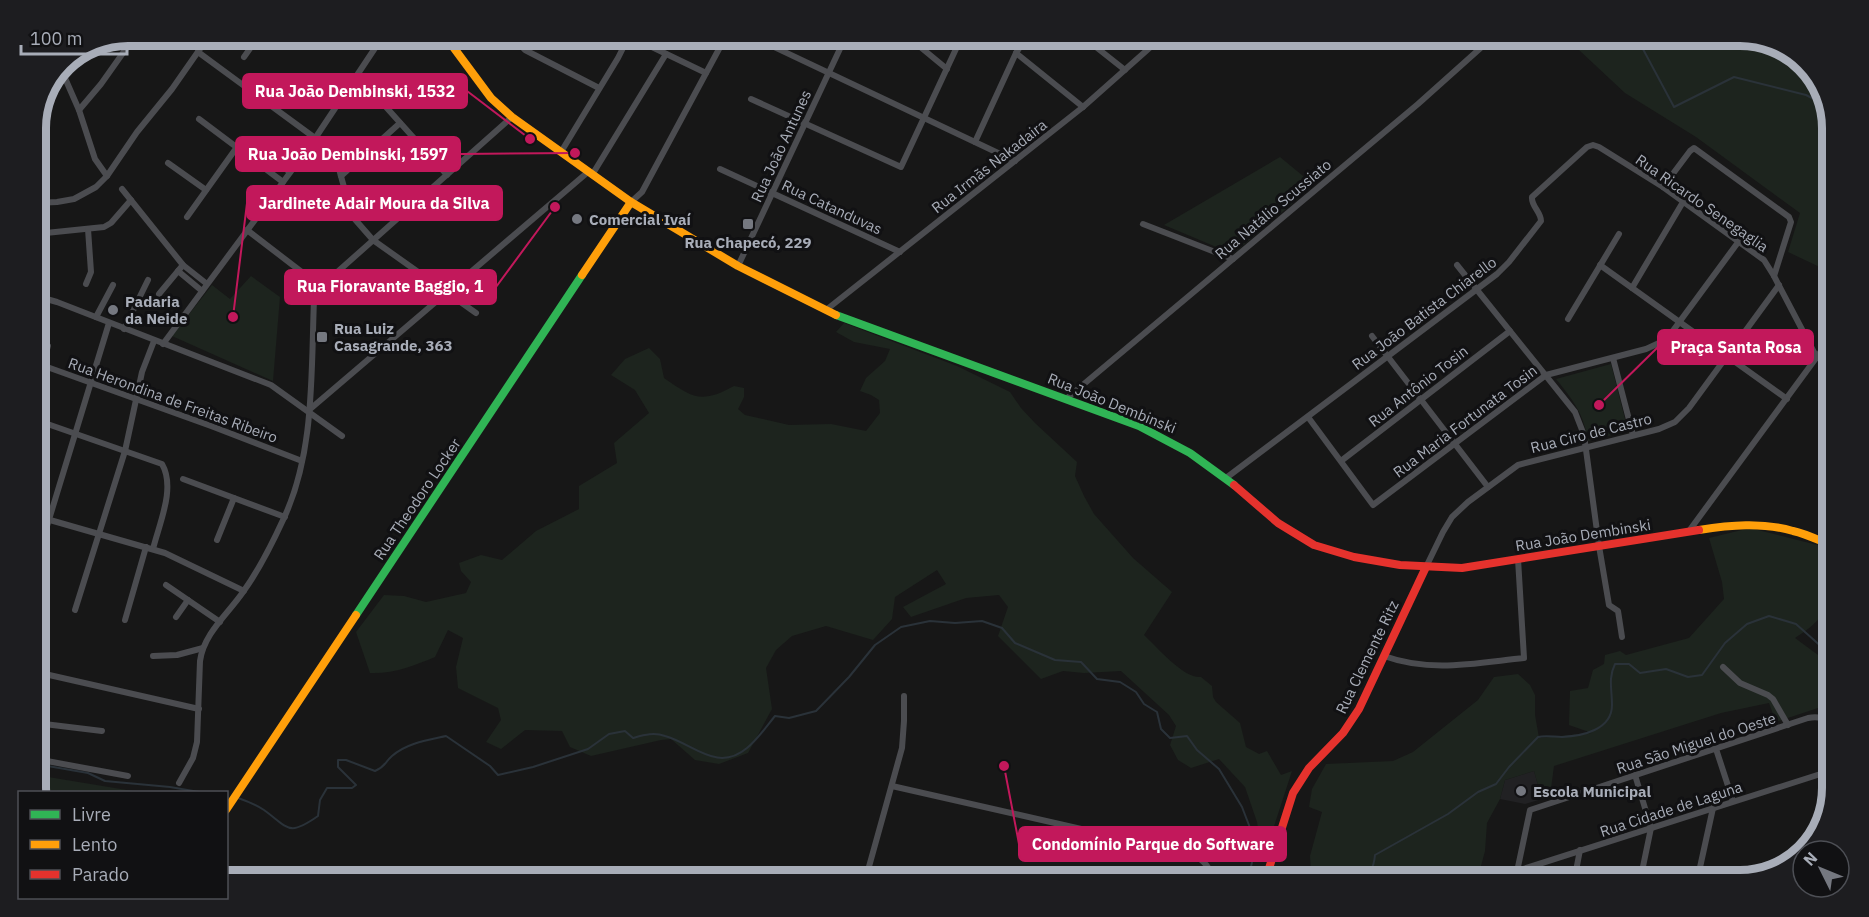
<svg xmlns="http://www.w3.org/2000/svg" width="1869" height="917" font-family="'IBM Plex Sans',sans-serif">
  <rect width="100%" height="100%" fill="#171717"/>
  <path fill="#212123" d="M1534 771 1542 799 1525 804 1500 799 1505 780Z"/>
  <g fill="#1d241e">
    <path d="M1564 36H1740L1781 45 1817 77 1833 123V256L1826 270 1788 252 1800 213 1696 137 1625 93Z"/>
    <path d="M1280 157 1314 185 1233 254 1164 225Z"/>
    <path d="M251 276 280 297 273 381 172 336 212 285 230 299Z"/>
    <path d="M844 323 957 366 1010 392 1021 408 1035 423 1077 462 1075 476 1084 496 1094 514 1133 558 1172 592 1144 635C1157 647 1184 679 1201 677L1212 686 1213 697 1216 702 1240 723 1246 747 1259 754 1267 751 1281 775 1292 771 1263 860 1257 822 1245 787 1219 759 1191 768 1178 760 1170 745 1176 726 1169 715 1121 671 1084 673 1063 671 1041 679 998 636 1008 607 999 595 966 598 911 617 903 607 946 584 937 570 895 597 892 619 873 640 826 626 792 636 776 650 766 668 772 709 748 753 719 764 695 760 671 739 661 740 591 756 570 747 562 731 525 730 501 749 486 742 501 720 498 708 458 688 456 667 463 638 448 630 435 657C413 666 394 674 370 673L356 632 384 595 404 596 426 602 466 593 471 582 461 571 459 563 481 555 502 560 536 531 579 509V486L617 463 614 443 649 413 635 390 611 375 625 359 649 348 660 359 664 378C693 398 701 404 734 386L744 388V397L738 409 745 415 789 425 831 424 866 431 880 413 879 400 871 395 860 391 866 378 885 361 890 349 854 342 836 332Z"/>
    <path d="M1611 364 1628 431 1588 441C1584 414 1573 400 1556 379Z"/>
    <path d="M1750 528 1825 547 1822 569 1833 581C1833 609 1817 624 1795 638L1833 666V716L1818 708 1776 722 1769 703 1721 713 1554 766 1550 796 1542 799 1534 771 1505 780 1500 799 1487 823 1485 851 1477 881H1411L1404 875 1395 881H1385L1382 877 1375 881H1307L1311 871 1310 856 1322 812 1309 807 1312 789 1326 764 1393 761 1413 752 1478 700 1494 677 1518 674 1530 685 1535 695V715L1539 738 1592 733 1569 725 1570 691 1588 688 1593 670 1604 664 1605 655 1620 651 1626 655 1689 638 1724 599 1722 582 1709 538Z"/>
    <path d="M36 775 139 792H73L36 789Z"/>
  </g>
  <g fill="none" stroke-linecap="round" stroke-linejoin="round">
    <g stroke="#2a3239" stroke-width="2">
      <path d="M1636 36 1674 107 1734 77 1806 95 1827 106"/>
      <path d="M36 764 88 773 105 781 170 787 199 792"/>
      <path d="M238 798C247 801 256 805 264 810 289 828 288 837 318 816L320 800 327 788H352L356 785 338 767V760H346L375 771C386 766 384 763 392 756 407 743 428 740 446 736L490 766 498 775 533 767 588 749 609 734 625 731 633 738C644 735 654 732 665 736 694 744 717 773 747 748 758 739 766 727 775 716L789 718 816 711 849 677 875 645 901 627 930 621 955 623 982 621 1002 628 1015 643 1055 660 1081 662 1097 679 1120 682 1136 692 1144 704 1157 712 1161 729 1170 738 1187 736 1197 750 1219 769 1242 807 1252 833 1253 858 1249 875 1255 881"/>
      <path d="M1359 881C1370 877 1374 866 1375 855L1448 814 1478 792 1496 784 1509 767 1538 737C1546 735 1554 737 1562 737 1582 736 1612 730 1612 705 1612 690 1608 678 1615 664H1629L1640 673 1666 669 1688 677 1702 675 1725 643 1747 624 1769 616 1796 624 1833 657"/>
    </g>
    <g stroke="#4b4c50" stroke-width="6">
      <path d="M512 36 525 50 599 88"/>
      <path d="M629 36 706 73"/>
      <path d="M751 36 1015 161"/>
      <path d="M907 36 947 69"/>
      <path d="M1082 36 1125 70"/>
      <path d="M568 44 572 36"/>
      <path d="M198 52 315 138 326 148 339 169 352 216 373 240 476 313"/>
      <path d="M1016 53 1083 107"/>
      <path d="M244 57 259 36"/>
      <path d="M61 69 79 110 95 159 107 176"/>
      <path d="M377 97 447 175"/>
      <path d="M751 99 901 167 962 36"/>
      <path d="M79 110 101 84 135 36"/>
      <path d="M199 119 283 182"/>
      <path d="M975 142 1016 53 1027 36"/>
      <path d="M561 152 618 58 629 36"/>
      <path d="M168 163 206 190"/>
      <path d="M261 165 272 159 290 172"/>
      <path d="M720 169 900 252"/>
      <path d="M592 175 666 54"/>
      <path d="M341 176 400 123"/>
      <path d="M1663 187 1690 151 1694 148 1789 217 1791 222 1774 276"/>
      <path d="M122 189 183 265 207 284"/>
      <path d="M631 202 642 192 726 36"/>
      <path d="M36 203 57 202 74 199 96 187 107 176 137 132 172 89 209 36"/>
      <path d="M187 217 237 147"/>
      <path d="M1143 224 1233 259"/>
      <path d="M247 230 320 286"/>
      <path d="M36 234 104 227 111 223 131 200"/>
      <path d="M1457 265 1575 412 1584 435 1599 546 1609 605 1618 611 1622 637"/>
      <path d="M1600 265 1787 399"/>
      <path d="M738 266 846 36"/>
      <path d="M178 271 202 291"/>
      <path d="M86 284 91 272 88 229"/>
      <path d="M1632 288 1683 202"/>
      <path d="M159 294 183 265"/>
      <path d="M36 296 57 302 271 385 342 436"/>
      <path d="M826 310 1083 107 1163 36"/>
      <path d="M96 317 113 285"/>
      <path d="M1568 319 1619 234"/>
      <path d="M124 329 148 280"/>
      <path d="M1372 336 1488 487"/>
      <path d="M163 344 312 143 383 36"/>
      <path d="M1613 358 1633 435"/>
      <path d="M36 363 211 426 302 461"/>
      <path d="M36 386 48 346"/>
      <path d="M1066 399 1418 104 1494 36"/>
      <path d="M309 410 588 172"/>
      <path d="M1308 417 1373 505 1546 375 1646 349 1659 343 1672 332 1739 241"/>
      <path d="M36 420 162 464C176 488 159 524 153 549"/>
      <path d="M1341 461 1510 331"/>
      <path d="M1226 478 1497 274 1509 262 1541 221C1541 212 1531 206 1532 197L1587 147 1593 145 1599 147 1663 187 1764 260 1774 276 1817 358"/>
      <path d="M183 479 285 517"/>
      <path d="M36 516 165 553 244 591"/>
      <path d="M1689 531 1833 335"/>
      <path d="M217 540 234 498"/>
      <path d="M36 562 109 323"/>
      <path d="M1426 567 1443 532 1452 517 1468 502 1518 465 1659 429 1675 422 1689 408 1779 285"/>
      <path d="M166 585 220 622"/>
      <path d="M75 610 125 451 142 372 154 341"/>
      <path d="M176 617 188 600"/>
      <path d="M125 620 146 547"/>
      <path d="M153 656 177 655 203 648"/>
      <path d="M1384 656C1431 673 1476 663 1524 658L1518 559"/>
      <path d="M1723 667 1740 683 1768 695 1773 699 1788 725"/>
      <path d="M36 672 199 709"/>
      <path d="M36 723 102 731"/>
      <path d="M1716 749 1733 801"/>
      <path d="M36 759 128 776"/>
      <path d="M1635 775 1651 828 1640 881"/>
      <path d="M179 783 193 758 197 742 200 661C204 633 228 614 243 592 259 570 272 544 283 520 315 453 311 372 314 300L317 290 512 117"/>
      <path d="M892 786 1191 854C1203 859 1211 868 1213 881"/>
      <path d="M1517 871 1833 770"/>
      <path d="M1698 875 1727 881"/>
      <path d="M865 881 902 748 904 721V696"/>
      <path d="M1515 881 1530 810 1808 718C1819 716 1825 718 1833 726"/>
      <path d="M1574 881 1580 850"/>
      <path d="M1697 881 1713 808"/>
    </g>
    <g stroke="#30b455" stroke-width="8">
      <path d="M836 315 1139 426 1190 453 1234 485"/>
      <path d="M356 615 582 275"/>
    </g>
    <g stroke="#ff9f0a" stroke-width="8">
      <path d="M445 36 491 98 512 117 631 202 738 266 836 315"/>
      <path d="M582 275 631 202"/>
      <path d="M1699 530C1730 525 1762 522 1793 531 1807 534 1820 541 1833 546"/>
      <path d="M226 810 356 615"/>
    </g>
    <g stroke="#e5322d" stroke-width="8">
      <path d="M1234 485 1278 523 1314 545 1354 557 1400 565 1462 568 1699 530"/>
      <path d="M1265 881 1293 793 1309 768 1343 733 1359 709 1426 567"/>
    </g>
  </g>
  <g fill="#757880" stroke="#111113" stroke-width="2">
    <circle cx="577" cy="219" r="6"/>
    <rect x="742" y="218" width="12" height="12" rx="3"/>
    <circle cx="113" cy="310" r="6"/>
    <rect x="316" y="331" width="12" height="12" rx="3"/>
    <circle cx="1521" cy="791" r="6"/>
  </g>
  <g text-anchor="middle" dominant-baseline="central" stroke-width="6" stroke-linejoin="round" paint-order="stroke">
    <g font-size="15" fill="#a8adb8" stroke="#111113">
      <text transform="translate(781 146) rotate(-65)">Rua João Antunes</text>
      <text transform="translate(989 166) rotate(-38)">Rua Irmãs Nakadaira</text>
      <text transform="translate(1702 203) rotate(35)">Rua Ricardo Senegaglia</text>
      <text transform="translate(832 207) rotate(25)">Rua Catanduvas</text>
      <text transform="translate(1273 209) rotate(-40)">Rua Natálio Scussiato</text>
      <text transform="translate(1424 313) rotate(-37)">Rua João Batista Chiarello</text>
      <text transform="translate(1418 386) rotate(-38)">Rua Antônio Tosin</text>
      <text transform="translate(173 400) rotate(20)">Rua Herondina de Freitas Ribeiro</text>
      <text transform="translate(1112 403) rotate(22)">Rua João Dembinski</text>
      <text transform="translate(1465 421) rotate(-37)">Rua Maria Fortunata Tosin</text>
      <text transform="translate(1591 433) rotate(-14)">Rua Ciro de Castro</text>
      <text transform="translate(417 499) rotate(-56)">Rua Theodoro Locker</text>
      <text transform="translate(1583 535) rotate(-9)">Rua João Dembinski</text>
      <text transform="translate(1367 657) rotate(-64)">Rua Clemente Ritz</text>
      <text transform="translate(1696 743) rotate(-18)">Rua São Miguel do Oeste</text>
      <text transform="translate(1671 809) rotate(-18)">Rua Cidade de Laguna</text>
    </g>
    <g font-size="15" font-weight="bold" fill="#a8adb8" stroke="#111113" text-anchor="start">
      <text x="589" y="219">Comercial Ivaí</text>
      <text x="748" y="242" text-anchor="middle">Rua Chapecó, 229</text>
      <text x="125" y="301">Padaria<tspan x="125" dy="17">da Neide</tspan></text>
      <text x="334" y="328">Rua Luiz<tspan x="334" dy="17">Casagrande, 363</tspan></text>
      <text x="1533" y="791">Escola Municipal</text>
    </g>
  </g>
  <path d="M0 0H1869V917H0ZM128 46H1740A82 82 0 0 1 1822 128V788A82 82 0 0 1 1740 870H128A82 82 0 0 1 46 788V128A82 82 0 0 1 128 46Z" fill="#1d1d20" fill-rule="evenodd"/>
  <path fill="none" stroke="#a8adb8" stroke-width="8" d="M128 46H1740A82 82 0 0 1 1822 128V788A82 82 0 0 1 1740 870H128A82 82 0 0 1 46 788V128A82 82 0 0 1 128 46Z"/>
  <path fill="none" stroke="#c2185b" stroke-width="2" d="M530 139L467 91M575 153L460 154M233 317L247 203M555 207L496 287M1599 405L1658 347M1004 766L1019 844"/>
  <g fill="#c2185b" stroke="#111113" stroke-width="2">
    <circle cx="530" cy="139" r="6"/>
    <circle cx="575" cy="153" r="6"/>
    <circle cx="233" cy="317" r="6"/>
    <circle cx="555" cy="207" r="6"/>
    <circle cx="1599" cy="405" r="6"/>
    <circle cx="1004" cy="766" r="6"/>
  </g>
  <g fill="#c2185b" stroke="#c2185b" stroke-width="2">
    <rect x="243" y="74" width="224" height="34" rx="6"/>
    <rect x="236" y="137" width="224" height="34" rx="6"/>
    <rect x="247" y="186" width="255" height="34" rx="6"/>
    <rect x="285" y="270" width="211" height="34" rx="6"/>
    <rect x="1658" y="330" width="155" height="34" rx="6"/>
    <rect x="1019" y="827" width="267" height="34" rx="6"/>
  </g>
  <g font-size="16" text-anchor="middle" font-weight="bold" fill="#fff">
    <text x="355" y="97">Rua João Dembinski, 1532</text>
    <text x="348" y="160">Rua João Dembinski, 1597</text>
    <text x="374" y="209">Jardinete Adair Moura da Silva</text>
    <text x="390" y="292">Rua Fioravante Baggio, 1</text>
    <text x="1736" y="353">Praça Santa Rosa</text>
    <text x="1153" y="850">Condomínio Parque do Software</text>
  </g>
  <rect x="18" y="791" width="210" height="108" fill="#111113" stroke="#4d4f55" stroke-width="1.5"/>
  <rect x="30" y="810" width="30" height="9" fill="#30b455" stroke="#4d4f55" stroke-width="1.5"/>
  <text x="72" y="821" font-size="18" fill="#a8adb8">Livre</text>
  <rect x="30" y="840" width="30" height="9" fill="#ff9f0a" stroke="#4d4f55" stroke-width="1.5"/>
  <text x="72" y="851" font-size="18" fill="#a8adb8">Lento</text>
  <rect x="30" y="870" width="30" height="9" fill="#e5322d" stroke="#4d4f55" stroke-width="1.5"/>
  <text x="72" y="881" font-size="18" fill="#a8adb8">Parado</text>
  <g transform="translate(1821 869) rotate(313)"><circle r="28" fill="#111113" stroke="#4d4f55" stroke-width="1.5"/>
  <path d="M0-4.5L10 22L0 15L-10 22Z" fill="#757880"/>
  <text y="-9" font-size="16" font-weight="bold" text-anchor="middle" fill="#a8adb8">N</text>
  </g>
  <path d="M21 45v9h106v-9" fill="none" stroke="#a8adb8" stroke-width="3"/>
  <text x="30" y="45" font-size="18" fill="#a8adb8" stroke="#111113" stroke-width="4.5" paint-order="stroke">100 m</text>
</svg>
